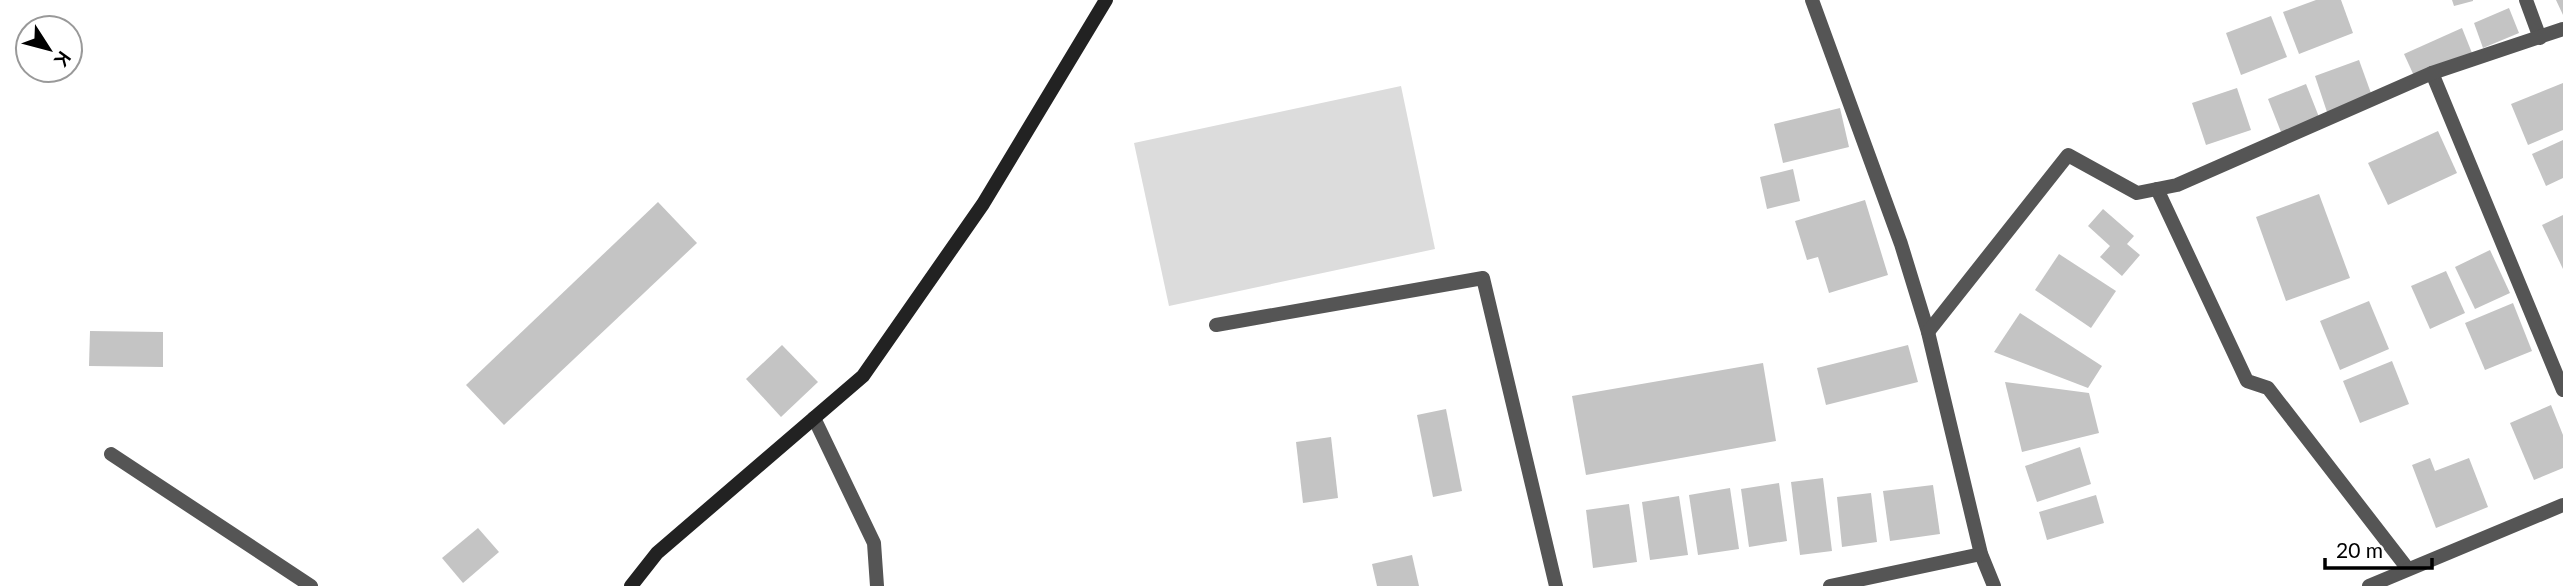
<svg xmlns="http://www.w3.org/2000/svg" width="2563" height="586" font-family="Lato,sans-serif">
  <rect width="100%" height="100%" fill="#fff"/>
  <path fill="#dcdcdc" d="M1401 86 1435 249 1169 306 1134 143Z"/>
  <g fill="#c4c4c4">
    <path d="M2316 0H2341L2353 33 2299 54 2283 12Z"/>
    <path d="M2452 0H2473V1L2454 6Z"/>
    <path d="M2556 0H2563V15Z"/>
    <path d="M2509 8 2519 33 2483 48 2474 23Z"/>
    <path d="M2271 16 2287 57 2241 75 2226 33Z"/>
    <path d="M2462 28 2472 53 2415 78 2404 54Z"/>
    <path d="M2359 60 2372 96 2327 112 2315 76Z"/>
    <path d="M2563 83V130L2528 145 2511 104Z"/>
    <path d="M2306 84 2319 117 2281 132 2268 99Z"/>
    <path d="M2237 88 2251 130 2206 145 2192 103Z"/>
    <path d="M1840 108 1849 147 1783 163 1774 124Z"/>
    <path d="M2438 131 2457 173 2388 205 2368 163Z"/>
    <path d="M2563 140V178L2546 186 2532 154Z"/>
    <path d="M1793 169 1800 201 1767 209 1760 177Z"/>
    <path d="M2319 194 2350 278 2286 301 2256 217Z"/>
    <path d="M1865 200 1888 275 1829 293 1818 257 1807 260 1795 221Z"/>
    <path d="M658 202 697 243 504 425 466 385Z"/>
    <path d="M2103 209 2134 236 2127 244 2140 255 2122 276 2100 257 2110 246 2088 226Z"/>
    <path d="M2563 215V269L2542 225Z"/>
    <path d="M2490 250 2510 293 2475 309 2455 267Z"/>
    <path d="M2059 254 2116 291 2091 328 2035 290Z"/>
    <path d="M2446 271 2465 313 2430 329 2411 286Z"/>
    <path d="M2369 301 2389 349 2340 370 2320 321Z"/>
    <path d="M2513 303 2532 351 2485 370 2465 323Z"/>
    <path d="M2020 313 2102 366 2088 388 1994 352Z"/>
    <path d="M90 331 163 332V367L89 366Z"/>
    <path d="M782 345 818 382 781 417 746 379Z"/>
    <path d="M1908 345 1918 382 1826 405 1817 368Z"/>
    <path d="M2392 361 2409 404 2360 423 2343 381Z"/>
    <path d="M1763 363 1776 441 1586 475 1572 396Z"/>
    <path d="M2005 382 2089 393 2099 433 2022 452Z"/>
    <path d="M2551 405 2563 435V468L2534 480 2510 423Z"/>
    <path d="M1446 409 1462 491 1433 497 1417 415Z"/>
    <path d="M1331 437 1338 498 1303 503 1296 442Z"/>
    <path d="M2080 447 2091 484 2037 502 2025 466Z"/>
    <path d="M2430 458 2435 471 2469 458 2488 507 2436 528 2412 465Z"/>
    <path d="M1823 478 1832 551 1800 555 1791 482Z"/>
    <path d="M1779 483 1787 541 1749 547 1741 489Z"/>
    <path d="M1933 485 1940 534 1890 541 1883 491Z"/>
    <path d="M1730 488 1739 549 1698 555 1689 495Z"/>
    <path d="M1871 493 1877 542 1842 547 1837 497Z"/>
    <path d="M2096 495 2104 523 2047 540 2039 512Z"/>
    <path d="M1679 496 1688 555 1650 560 1642 502Z"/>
    <path d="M1629 504 1637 562 1593 568 1586 510Z"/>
    <path d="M478 528 499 552 463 583 442 558Z"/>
    <path d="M1412 555 1419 586H1377L1372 564Z"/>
  </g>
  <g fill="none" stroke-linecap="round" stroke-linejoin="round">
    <g stroke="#555" stroke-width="14">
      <path d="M2526 0 2540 38"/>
      <path d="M1216 325 1483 278 1556 586"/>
    </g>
    <g stroke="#555" stroke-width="14">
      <path d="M1812 0 1901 244 1928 332 1981 554 1994 586"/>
      <path d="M2432 73 2563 390"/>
      <path d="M2157 189 2247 381 2268 388 2408 569"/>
      <path d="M1928 332 2068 155 2137 193 2177 185 2432 73 2563 29"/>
      <path d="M814 418 874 543 877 586"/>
      <path d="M111 454 311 586"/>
      <path d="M1830 586 1981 554"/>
      <path d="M2369 586 2563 505"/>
    </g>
    <path stroke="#222" stroke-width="14" d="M631 586 657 553 863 376 983 204 1106 0"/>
  </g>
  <g transform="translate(49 49) rotate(126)"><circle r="33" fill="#ffffff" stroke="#999999" stroke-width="2"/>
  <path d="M0-5L12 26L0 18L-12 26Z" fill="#000000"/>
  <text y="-10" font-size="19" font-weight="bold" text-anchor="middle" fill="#000000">K</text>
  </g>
  <path d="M2325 558v10h107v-10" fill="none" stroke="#000000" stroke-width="3.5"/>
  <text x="2336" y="558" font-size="21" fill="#000000" stroke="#ffffff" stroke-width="5" paint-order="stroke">20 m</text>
</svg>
